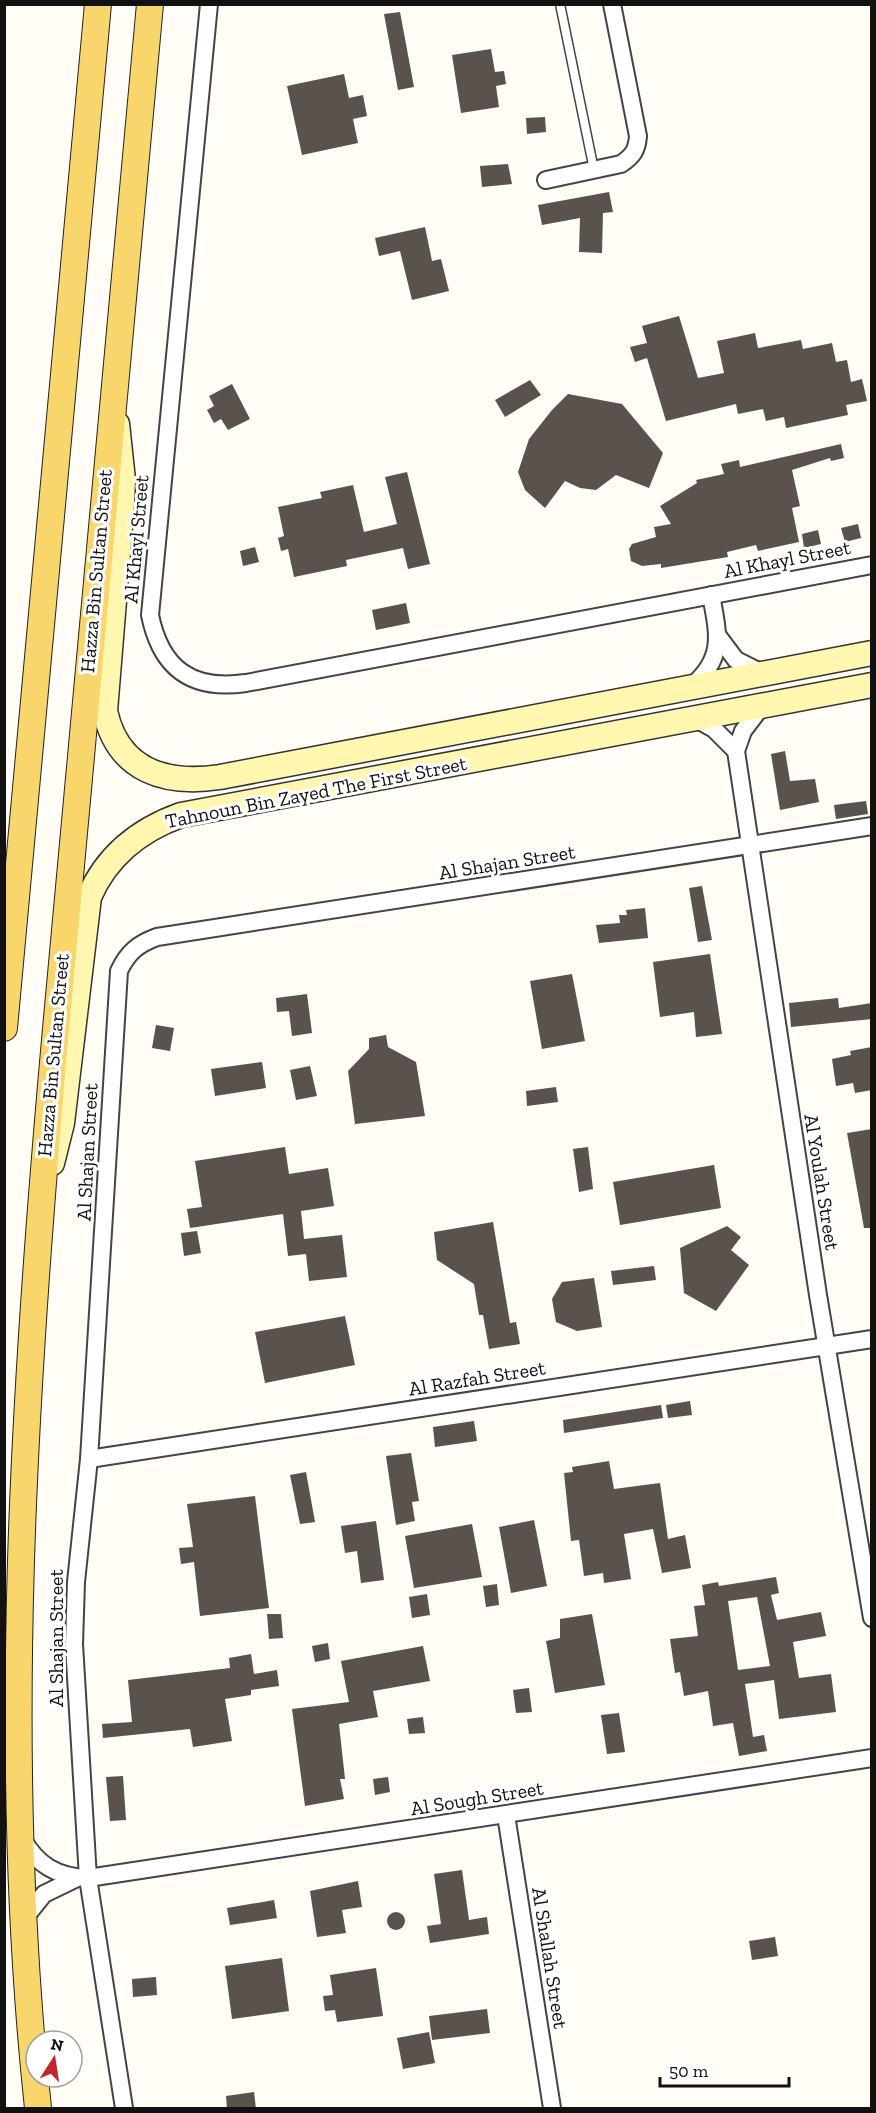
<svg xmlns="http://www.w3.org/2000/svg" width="876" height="2113" font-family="'Zilla Slab',serif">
  <rect width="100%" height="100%" fill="#fffdf5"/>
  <g fill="#5a524d" fill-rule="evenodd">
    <path d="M400 12 414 87 398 90 384 14Z"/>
    <path d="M491 49 495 72 504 71 506 84 496 86 499 107 461 113 452 55Z"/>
    <path d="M344 74 349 98 363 95 367 116 353 119 358 143 302 155 287 86Z"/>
    <path d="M545 117 546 132 527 134 526 118Z"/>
    <path d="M508 164 512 184 482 187 480 166Z"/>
    <path d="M609 192 613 212 603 213 602 253 579 252 580 218 542 225 538 205Z"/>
    <path d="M425 227 432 261 441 259 449 291 412 300 400 251 379 256 375 238Z"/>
    <path d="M679 316 698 378 724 373 717 341 755 333 758 348 801 340 803 349 832 343 836 362 847 360 851 382 862 379 867 401 846 405 848 415 786 428 784 417 766 421 763 409 738 414 736 404 666 421 647 358 635 362 630 347 647 343 642 326Z"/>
    <path d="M530 380 541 395 505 417 495 400Z"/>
    <path d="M232 384 250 419 228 430 221 419 214 423 207 410 214 406 209 396Z"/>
    <path d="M568 394 622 404 663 453 649 488 616 475 596 490 580 488 565 481 545 508 525 490 518 472 529 439 552 410Z"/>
    <path d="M841 444 844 458 831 461 830 458 792 470 800 506 792 508 799 542 758 551 756 545 727 552 728 557 661 568V564L642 566 631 561 629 549 632 544 656 537 654 527 671 524 660 506 697 483 696 480 724 474 721 464 739 460 740 467Z"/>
    <path d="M407 472 430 564 408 569 403 548 346 560 347 566 294 577 288 549 281 551 278 538 284 536 278 507 322 498 320 492 353 485 364 532 397 524 385 477Z"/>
    <path d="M858 524 861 538 845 542 841 528Z"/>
    <path d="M818 530 821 544 804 548 802 534Z"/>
    <path d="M255 547 259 562 243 566 240 551Z"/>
    <path d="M406 603 410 623 376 630 372 610Z"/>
    <path d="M785 751 790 781 815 779 819 802 780 810 771 754Z"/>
    <path d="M866 801 868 814 836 819 834 805Z"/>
    <path d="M702 886 712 940 698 942 689 888Z"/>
    <path d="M645 908 648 938 599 943 596 925 620 923 619 915H627L626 910Z"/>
    <path d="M710 954 722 1034 696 1037 694 1012 660 1017 653 962Z"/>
    <path d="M572 974 585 1041 542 1049 530 981Z"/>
    <path d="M307 994 312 1033 292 1036 289 1011 277 1012 276 998Z"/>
    <path d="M838 998 839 1008 872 1003V1019L791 1027 789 1003Z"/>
    <path d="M156 1025 174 1028 170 1051 152 1048Z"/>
    <path d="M386 1035 388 1047 416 1062 425 1116 355 1124 348 1071 369 1049V1038Z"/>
    <path d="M872 1047V1090L855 1093 853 1083 836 1086 832 1059 851 1055 850 1051Z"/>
    <path d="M262 1062 266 1088 215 1096 211 1069Z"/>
    <path d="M310 1066 317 1096 296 1100 290 1070Z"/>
    <path d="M556 1087 558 1102 527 1106 526 1091Z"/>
    <path d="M872 1129V1228H864L847 1133Z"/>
    <path d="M285 1147 289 1174 328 1168 334 1206 301 1211 304 1239 342 1235 347 1277 309 1281 306 1254 288 1256 283 1214 190 1228 187 1209 202 1207 195 1161Z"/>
    <path d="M588 1147 593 1189 579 1192 573 1149Z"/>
    <path d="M714 1165 721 1208 620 1225 613 1182Z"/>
    <path d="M493 1222 510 1323 516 1322 520 1344 489 1349 483 1315H479L474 1284 437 1260 434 1232Z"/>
    <path d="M727 1226 741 1237 731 1250 749 1265 716 1311 684 1293 680 1248Z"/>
    <path d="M197 1231 201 1253 184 1256 181 1233Z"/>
    <path d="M654 1266 656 1280 613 1285 611 1271Z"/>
    <path d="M594 1278 602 1327 577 1331 556 1322 552 1299 562 1282Z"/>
    <path d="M345 1316 355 1365 265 1383 255 1332Z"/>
    <path d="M690 1401 692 1415 668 1418 666 1405Z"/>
    <path d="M661 1405 663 1418 564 1433 563 1420Z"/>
    <path d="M474 1421 477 1441 435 1447 433 1427Z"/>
    <path d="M411 1453 419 1501 412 1502 415 1521 396 1525 386 1456Z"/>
    <path d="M609 1461 614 1489 660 1483 668 1539 685 1535 691 1568 662 1573 653 1529 624 1534 631 1579 604 1583 603 1573 584 1576 579 1540 571 1541 564 1473 573 1472 572 1467Z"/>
    <path d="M306 1472 315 1522 300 1524 290 1475Z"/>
    <path d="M255 1496 269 1608 200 1616 194 1562 181 1564 179 1548 193 1547 187 1504Z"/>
    <path d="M534 1520 547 1586 511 1593 499 1527Z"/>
    <path d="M376 1521 384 1580 361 1583 357 1551 345 1553 341 1526Z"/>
    <path d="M472 1524 482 1577 414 1588 405 1536Z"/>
    <path d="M776 1577 779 1593 771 1595 777 1620 821 1612 826 1636 793 1642 799 1678 831 1674 836 1712 779 1719 774 1680 745 1684 753 1737 764 1735 767 1751 739 1756 733 1723 713 1726 708 1691 684 1696 680 1672 675 1673 670 1639 698 1636 694 1606 705 1605 702 1585 718 1582 719 1586ZM757 1597 770 1666 738 1670 728 1601Z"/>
    <path d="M497 1584 499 1605 486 1607 483 1586Z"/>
    <path d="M427 1594 430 1615 412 1618 409 1597Z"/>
    <path d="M267 1614H281L283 1638 269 1639Z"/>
    <path d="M592 1614 605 1685 555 1693 546 1641 560 1638V1619Z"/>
    <path d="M328 1643 330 1659 315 1662 312 1646Z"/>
    <path d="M423 1646 430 1681 373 1691 378 1717 339 1724 345 1779H340L344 1799 305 1806 292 1709 349 1702 341 1661Z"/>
    <path d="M251 1654 254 1674 277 1670 279 1686 251 1690V1695L225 1699 232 1741 193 1747 190 1729 103 1738 102 1724 132 1722 128 1680 230 1668 229 1658Z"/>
    <path d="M529 1688 532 1712 516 1713 513 1690Z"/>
    <path d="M619 1713 625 1752 607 1754 601 1715Z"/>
    <path d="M423 1717 425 1733 409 1734 407 1719Z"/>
    <path d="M123 1776 126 1820 110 1821 106 1777Z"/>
    <path d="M388 1777 390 1792 375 1795 373 1779Z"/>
    <path d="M462 1870 469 1920 487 1917 489 1934 430 1943 427 1926 441 1924 434 1874Z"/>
    <path d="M358 1881 362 1907 342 1910 346 1933 317 1937 310 1891Z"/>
    <path d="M274 1900 277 1918 230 1925 227 1908Z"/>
    <circle cx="396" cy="1921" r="9"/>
    <path d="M775 1937 778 1956 752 1960 749 1941Z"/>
    <path d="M282 1958 289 2011 232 2019 225 1966Z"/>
    <path d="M376 1968 383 2016 337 2022 335 2010 325 2011 323 1996 333 1995 330 1975Z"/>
    <path d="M156 1977 157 1995 133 1997 132 1979Z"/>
    <path d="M487 2009 490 2033 432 2040 429 2016Z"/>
    <path d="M429 2032 435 2063 403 2069 397 2038Z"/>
    <path d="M254 2092 256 2109H227L226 2096Z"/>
  </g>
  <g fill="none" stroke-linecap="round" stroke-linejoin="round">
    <g stroke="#444" stroke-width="11">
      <path id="lane" d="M560 4 594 170"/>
    </g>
    <g stroke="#444" stroke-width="20">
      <g id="street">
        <path d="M209 4 150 615C161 669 192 691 246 683L872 565"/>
        <path d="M546 180 621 164C633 156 637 150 638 136L612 4"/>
        <path d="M718 636 736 660 762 673"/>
        <path d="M693 685C725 657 718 633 711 595"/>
        <path d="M762 706 743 731 736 751 818 1295 872 1618"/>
        <path d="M696 719 714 729 736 751"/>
        <path d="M89 1459 872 1339"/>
        <path d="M506 1815 552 2108"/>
        <path d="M22 1838C37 1865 57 1877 88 1878L872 1758"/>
        <path d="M23 1920 44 1894 77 1878"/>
        <path d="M124 2108 88 1878 74 1644 76 1582 89 1459 119 971C128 952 138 944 157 937L872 826"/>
      </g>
    </g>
    <g stroke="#333" stroke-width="27">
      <g id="secondary">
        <path d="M117 424 123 480 122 503 105 711C118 772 166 785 220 777L872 653"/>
        <path d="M52 1163 62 1123 89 897C107 855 139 830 181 815L872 685"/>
      </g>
    </g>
    <g stroke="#222" stroke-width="28">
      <g id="primary">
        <path d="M4 1028 98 4"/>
        <path d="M38 2108C0 1754 24 1384 56 1029 86 687 120 346 150 4"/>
      </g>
    </g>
    <use href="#lane" stroke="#fff" stroke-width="8"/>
    <use href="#street" stroke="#fff" stroke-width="16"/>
    <use href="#secondary" stroke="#fff6b0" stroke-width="24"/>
    <use href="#primary" stroke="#f9d66b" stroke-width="26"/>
  </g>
  <g text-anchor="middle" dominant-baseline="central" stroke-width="6" stroke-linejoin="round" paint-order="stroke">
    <g font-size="20" fill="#111" stroke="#fff">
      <text transform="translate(136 539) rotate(-85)">Al Khayl Street</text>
      <text transform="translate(787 559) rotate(-11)">Al Khayl Street</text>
      <text transform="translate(96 571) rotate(-85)">Hazza Bin Sultan Street</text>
      <text transform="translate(316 792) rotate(-11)">Tahnoun Bin Zayed The First Street</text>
      <text transform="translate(507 862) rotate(-9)">Al Shajan Street</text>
      <text transform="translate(53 1055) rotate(-85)">Hazza Bin Sultan Street</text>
      <text transform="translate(87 1152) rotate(-87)">Al Shajan Street</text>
      <text transform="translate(822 1182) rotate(81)">Al Youlah Street</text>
      <text transform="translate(477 1378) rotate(-9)">Al Razfah Street</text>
      <text transform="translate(56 1638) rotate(-90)">Al Shajan Street</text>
      <text transform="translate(477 1798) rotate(-9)">Al Sough Street</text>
      <text transform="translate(550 1958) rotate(81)">Al Shallah Street</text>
    </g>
  </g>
  <rect width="876" height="2113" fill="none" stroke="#111111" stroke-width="12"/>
  <g transform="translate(54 2059) rotate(12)"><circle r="28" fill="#ffffff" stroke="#a0a0a0" stroke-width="1.5"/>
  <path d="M0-4.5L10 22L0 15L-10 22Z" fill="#c4262e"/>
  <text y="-9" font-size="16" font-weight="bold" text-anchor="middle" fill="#111111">N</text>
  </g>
  <path d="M660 2077v9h129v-9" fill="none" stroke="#111111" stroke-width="3"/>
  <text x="669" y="2077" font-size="18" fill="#111111" stroke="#ffffff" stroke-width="4.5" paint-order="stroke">50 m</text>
</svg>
